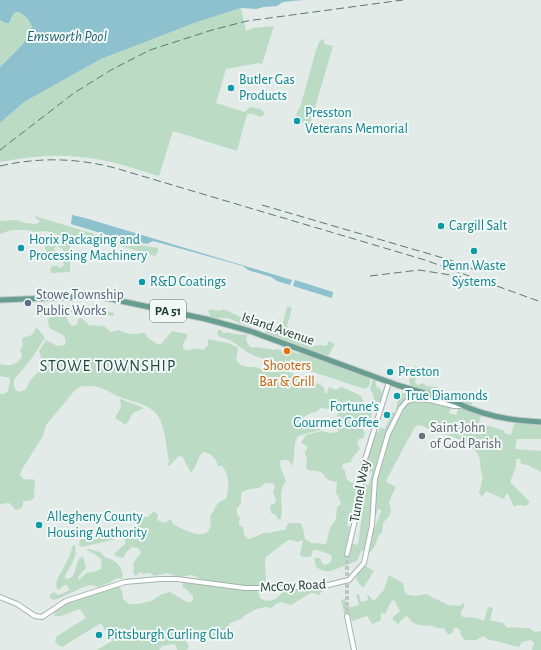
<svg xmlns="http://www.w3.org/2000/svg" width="541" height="650" font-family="'Alegreya Sans',sans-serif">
  <rect width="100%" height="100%" fill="#e2ebe7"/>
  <g fill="#bcdbc5" fill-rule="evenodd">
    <path d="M241 8 246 31 253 28 274 26 262 64 258 63 226 69 216 103 244 112 251 107 260 109 264 112 263 116 260 117 253 114H247L237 151 173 131 159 176C133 168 107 159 80 157 53 154 27 157 0 162V123L24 102 101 59 197 22Z"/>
    <path d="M17 12C24 15 30 19 32 27L23 44 0 67V20L5 23 12 19 14 13Z"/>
    <path d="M322 39 324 40V44L333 46 311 121 308 127 306 126 305 124 301 123 298 124 295 118 298 110 300 108 316 50 319 42Z"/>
    <path d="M35 216 127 244 140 245 158 248V252L155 256 80 234 71 239 46 231 36 232 27 230H11L0 234V221L16 220 24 223 37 224 40 221 35 218Z"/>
    <path d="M50 236 70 245V272L51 273 50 269 52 266H57L60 268 64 265 62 259 64 254 62 248 57 246 54 248 55 253 48 255 45 248 46 237Z"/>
    <path d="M70 306 96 308 114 313V315L113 316C99 314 78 306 66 316L69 323 72 326 76 325 78 323V319L81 318 89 325 104 326 111 332 119 330C124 333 129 334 135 334 139 334 141 332 145 333L147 337 157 344H161L172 331 187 334V337L183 344V348L186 350C193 350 197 347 203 350L208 345V339L228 343 237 347 238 349 236 360 241 365 248 367H256L268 372 285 371 292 373 302 380 306 379 321 385 324 388 325 393H327L329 387 336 390 341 387C348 389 354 393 361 396L364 403 367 406 371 405C375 400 374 395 370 389L373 379 376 381V386L381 390 382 394 381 400 378 406 372 410C371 424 366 421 363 430L365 433 363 438 359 439 357 442 360 449 352 458 351 462 343 464 342 468 345 470C346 484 350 480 359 486L356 509 351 512 347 525 350 527 344 555H350L351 550 349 547 350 543 358 545 362 513 358 511 361 483 366 485 369 484 372 473 369 471H363L374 433 378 432 380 427 385 429 392 412 395 413C396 408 397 404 398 400 403 385 420 393 431 397L434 399C421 397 404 393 399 409 416 395 431 402 452 406L449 413 456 415 459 407 482 412 479 423 505 431 504 433 511 435 515 421 541 423V439H517L515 449 541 451V472C533 469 529 464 521 464L520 459H516V467L510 482 530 502 526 506 518 505 514 507 508 494H506L504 499 486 491 482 497 479 493 483 477C479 470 482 459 477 453 472 445 457 438 448 435 444 434 440 434 436 433 430 431 422 423 416 426 412 429 412 435 408 439L386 481V482L396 487 389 502 391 510 390 515 383 523 382 533 380 534C375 541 378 545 370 552L368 551 367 547 361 552 357 561 331 571C325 572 321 570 316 567L314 558H320L322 563 325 565 330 563 332 558 331 555C326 553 317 549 313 550L311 557H303L300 555 303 540 297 542 292 540H288L266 557 265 560 266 581 263 585H231L203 580 192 575 178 577 167 573 154 576 150 573 143 574 139 572 137 575 135 576 133 572 134 568C131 561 138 558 141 553L138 548 132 547C129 550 125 553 123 558L115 556V553L125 544V539L134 531 140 519 142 517H148L154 511 158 515 157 520 164 523 171 519 173 524C188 532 215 546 210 516 216 509 215 502 226 499 229 488 230 475 222 466H218C216 458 211 453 203 452 197 458 197 467 191 473L182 456 178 457 169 466 167 465 169 462C166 447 166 429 158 416 151 404 132 402 120 397 112 394 106 389 98 387 91 386 82 385 76 389L46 425 43 436 22 469 20 475C23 482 29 478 35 480L34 498 30 501H23V506L20 509 16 510 9 503 0 504V394H4L8 391 10 381 9 377H3L0 375V364C9 367 18 365 22 356L20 349 23 346 22 338 32 335 36 328 39 330 45 338 32 358 14 380V387L16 390 19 392 26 389 29 382 39 371 43 364 39 351 46 340 57 346 65 345C68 332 56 333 49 328L48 320 52 314 48 309 52 307 56 309ZM339 401 342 404 337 415 339 419 338 422 334 423 332 420H330L329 425 339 430 338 432 329 433 321 431 306 435 301 443 308 447 305 452V456L307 457 306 469C311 472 315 470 320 472 327 475 322 480 337 482L336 493 340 500 341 504 337 507 336 519 330 528 326 544 311 543 305 539 304 532 301 523H289L286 527V530H282L269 533H263L250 539 247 538 244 535 243 527 239 525V522L240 518 237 514V509L241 503V496L242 492 249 489 259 488 265 483H273L275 486 273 493 275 497 276 502 270 506 271 513 276 515 278 520 281 518C284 505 277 493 286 481 284 474 278 467 281 460H288L293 466 295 443 298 436 320 430V427L318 426C312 427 305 426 301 421 305 414 311 413 318 411L320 408 329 409 334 407 336 403ZM373 494V519L375 518 378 509 381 510V512L374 529 369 536 368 529Z"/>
    <path d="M287 306 292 308 287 326 290 334 298 340 315 346 320 345 326 346 329 341 335 344 328 356 266 333 264 328 265 325 268 324 275 325 274 327 282 328Z"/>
    <path d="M210 309 219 311 224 309 240 317H243L258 321V325L254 327 251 324C244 327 236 321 230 319 225 317 219 319 213 318 210 317 209 314 208 311Z"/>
    <path d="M218 330H221L223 333C231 331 237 337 247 334L246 341 251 348 255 347 275 350 277 349 281 350 283 354 289 355 291 351 299 354 303 351 370 375C370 381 371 386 365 389 340 381 315 372 291 366 279 363 266 360 255 356 242 351 234 339 220 337L217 334Z"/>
    <path d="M414 366 417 367 415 383 418 385 423 383 426 386 436 387 448 394H453L458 397 465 394 470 396 474 392 475 393 471 405 411 386 409 381Z"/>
    <path d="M120 399 144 408 133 413 126 425 115 418 121 407Z"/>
    <path d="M113 533 117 537 116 539 82 547 79 545 80 540 87 537Z"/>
    <path d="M73 545H75C78 557 70 566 65 576V579C79 579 73 563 81 557H83L86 568 78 577 79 580 86 573 97 571 102 568 101 564 102 560 95 554 87 550 88 549 100 552 106 558C116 559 122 567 123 577L121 579 117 578C115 580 101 587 98 587 96 586 94 585 92 585 80 586 66 597 54 600L50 598V595L54 592 58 595 64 593 69 590 68 587 66 585H64L59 590 57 589 56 584 58 578 70 555Z"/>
    <path d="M364 565 374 571 364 587H362C353 577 356 575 364 565Z"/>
    <path d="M389 575 403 583C404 585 404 590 405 592 408 598 421 595 426 594L450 606 455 605 459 606 464 603V606L460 614 463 617 477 618 484 621 488 607 493 608 490 620 503 623 507 628C514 626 522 629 529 628L535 632 541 631V650H532L534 643 531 640 522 642 519 647 487 639 484 636 476 640H465L461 635 460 630 457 628H454L452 633 448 635 444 628H437L432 626 420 625 413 623 407 616 405 617 398 624 393 620V617L400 611 394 600 391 602 385 614 381 612V618L380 621 372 624 367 616 352 621 350 616H345L341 600 345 599 347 606C351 608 355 607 359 604L356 595 359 594 361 602 368 600 367 594 374 601C377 598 380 594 383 591 385 589 387 579 389 575Z"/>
    <path d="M184 581 258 590 260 598C271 605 279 598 285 588L318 587 322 591 320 594 317 595 315 593H311L291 605 281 602 276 604 272 608 265 607 257 609 245 615 241 619 230 623 227 629 220 635 215 637 201 635 186 640 189 648 186 650H177L175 644 162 646 159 650H97L112 641 101 623 62 647 58 645 55 641 57 636 86 618 80 609C72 611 62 618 54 616L56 609 63 604 118 585 122 591 123 599 129 604H138L151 601 162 594 170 592 187 602H191L193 600V596L188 591 182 586Z"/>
  </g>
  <g fill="#8cc1cd">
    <path d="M0 0H303L283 2 277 6 264 7 256 9 241 8 197 22 101 59 24 102 0 123V67L23 44 32 27C30 19 24 15 18 12L14 13 9 23H5L0 20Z"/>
    <path d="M72 215 85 218 292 280 290 285 277 281 271 277 248 270 243 266 153 241 147 244 114 237 71 224Z"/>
    <path d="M295 280 333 292 332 298 293 286Z"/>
  </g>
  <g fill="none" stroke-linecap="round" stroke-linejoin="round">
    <path stroke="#bcc8c3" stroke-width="4" stroke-dasharray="4 2" stroke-linecap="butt" d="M347 554V616"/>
    <g stroke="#a5b3ae" stroke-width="6">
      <g id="tertiary">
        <path d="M347 554 357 512 363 466 389 382"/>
        <path d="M0 597 17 604 35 616 42 617 66 601 125 582 160 579H177L245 588H280L324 586 349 580 364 563 372 525 375 479 388 434 401 408 407 401 415 399 430 400 454 406H463"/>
        <path d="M347 616 354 650"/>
      </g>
    </g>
    <g stroke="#c1c8c6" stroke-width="7">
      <path id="primary" d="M0 300 97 296 206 319 250 331 397 385 455 402C481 415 513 421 541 422"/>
    </g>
    <use href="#tertiary" stroke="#fff" stroke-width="4"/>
    <use href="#primary" stroke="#689e92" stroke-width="5"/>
    <g stroke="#5d7771" stroke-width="1" stroke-dasharray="8 4" stroke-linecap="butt">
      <path d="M0 150 74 93 111 70 150 50 212 30 247 21 403 0"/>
      <path d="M0 166C39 157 77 158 115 168L425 260 541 302"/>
      <path d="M262 205 450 260 475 270"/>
      <path d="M370 276 419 270 463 277"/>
    </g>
  </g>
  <g fill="#0f9aa8" stroke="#f2f8f5" stroke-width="1.5">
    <circle cx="231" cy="88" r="4"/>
    <circle cx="297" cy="121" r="4"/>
    <circle cx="441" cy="226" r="4"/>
    <circle cx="21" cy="248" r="4"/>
    <circle cx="474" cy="251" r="4"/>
    <circle cx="142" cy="282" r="4"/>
    <circle cx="390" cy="372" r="4"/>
    <circle cx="397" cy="396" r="4"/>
    <circle cx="387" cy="415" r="4"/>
    <circle cx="39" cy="525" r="4"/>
    <circle cx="99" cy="635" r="4"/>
  </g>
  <circle fill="#5c6f8a" stroke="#f2f8f5" stroke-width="1.5" cx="28" cy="303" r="4"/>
  <circle fill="#e8710a" stroke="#f2f8f5" stroke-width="1.5" cx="287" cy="351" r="4"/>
  <circle fill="#6b7280" stroke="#f2f8f5" stroke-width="1.5" cx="422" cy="436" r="4"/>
  <g text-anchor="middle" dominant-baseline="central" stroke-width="4" stroke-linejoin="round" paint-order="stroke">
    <rect fill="#f2f8f5" stroke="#61746f" stroke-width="1" x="150" y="300" width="36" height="22" rx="3"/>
    <g font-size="13" font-weight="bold" fill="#233b35">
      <text x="168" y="311">PA 51</text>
    </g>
    <g font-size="14" fill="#0d838f" stroke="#f2f8f5" text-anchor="start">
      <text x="239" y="80">Butler Gas<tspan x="239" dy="16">Products</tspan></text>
      <text x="305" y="113">Presston<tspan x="305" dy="16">Veterans Memorial</tspan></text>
      <text x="449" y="226">Cargill Salt</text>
      <text x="29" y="240">Horix Packaging and<tspan x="29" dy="16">Processing Machinery</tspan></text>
      <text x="474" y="266" text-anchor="middle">Penn Waste<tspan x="474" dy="16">Systems</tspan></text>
      <text x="150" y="282">R&amp;D Coatings</text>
      <text x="398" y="372">Preston</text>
      <text x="405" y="396">True Diamonds</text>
      <text x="379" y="407" text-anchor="end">Fortune's<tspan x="379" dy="16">Gourmet Coffee</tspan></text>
      <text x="47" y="517">Allegheny County<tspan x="47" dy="16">Housing Authority</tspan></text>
      <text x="107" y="635">Pittsburgh Curling Club</text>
    </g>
    <g font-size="14" fill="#4e5e75" stroke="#f2f8f5" text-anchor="start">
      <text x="36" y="295">Stowe Township<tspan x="36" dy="16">Public Works</tspan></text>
    </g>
    <g font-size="14" fill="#233b35" stroke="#f2f8f5">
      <text transform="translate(278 329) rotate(19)">Island Avenue</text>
      <text transform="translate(360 491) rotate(-80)">Tunnel Way</text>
      <text transform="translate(293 586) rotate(-3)">McCoy Road</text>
    </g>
    <g font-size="14" fill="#c56008" stroke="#f2f8f5">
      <text x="287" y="366">Shooters<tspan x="287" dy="16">Bar &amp; Grill</tspan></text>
    </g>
    <g font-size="14" fill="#5b616d" stroke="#f2f8f5" text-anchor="start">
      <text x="430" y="428">Saint John<tspan x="430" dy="16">of God Parish</tspan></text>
    </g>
    <g font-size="15" font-style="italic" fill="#206373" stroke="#f2f8f5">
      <text x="67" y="36">Emsworth Pool</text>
    </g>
    <g font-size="16" letter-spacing="1" fill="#204c43" stroke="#f2f8f5">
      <text x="108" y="366">STOWE TOWNSHIP</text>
    </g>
  </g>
</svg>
